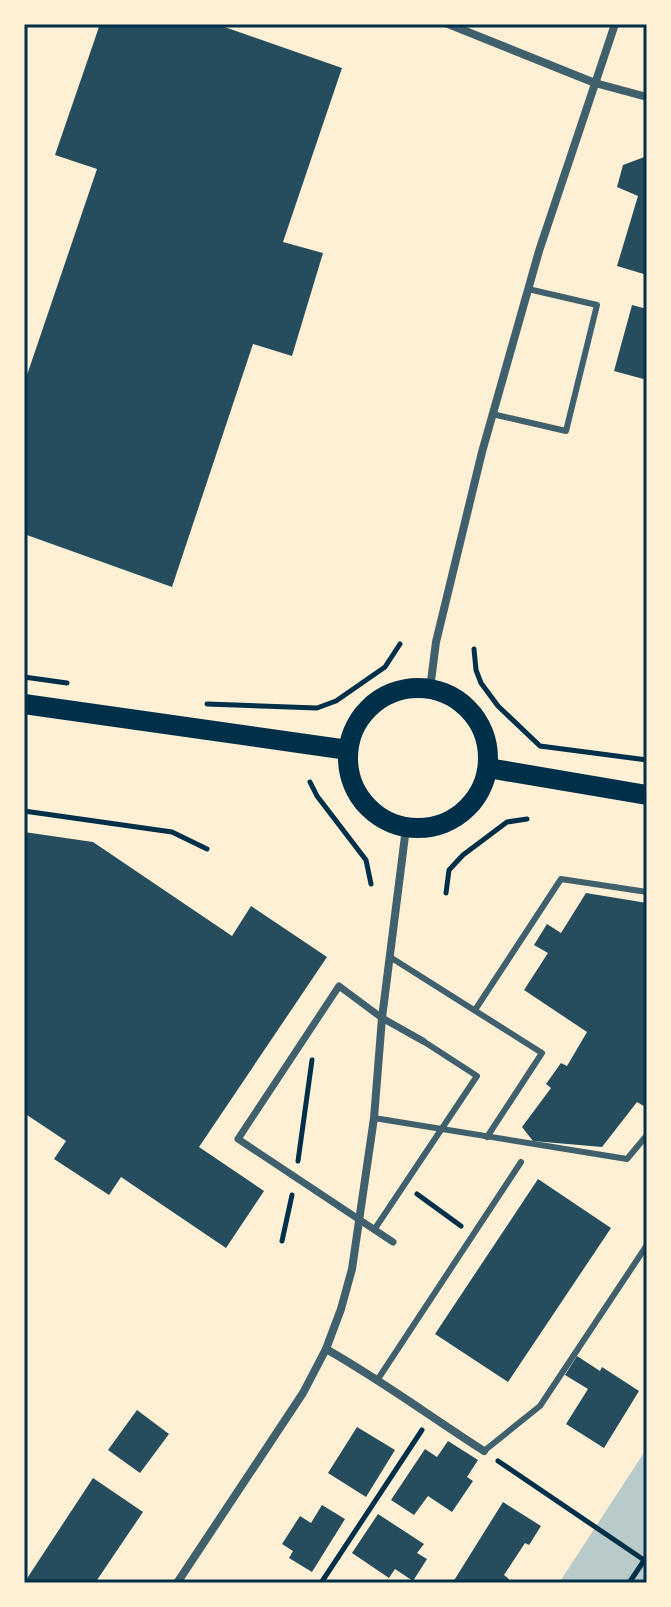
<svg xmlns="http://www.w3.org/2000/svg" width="671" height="1607" font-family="Quicksand,sans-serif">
  <rect width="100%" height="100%" fill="#fdf0d5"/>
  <path fill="#b9caca" d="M647 1448V1583H559Z"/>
  <g fill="#264d5e">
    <path d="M100 24H216L342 68 283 242 323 253 292 356 253 344 172 587 24 534V377L26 378 97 169 55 155Z"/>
    <path d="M647 156V275L617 266 638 196 617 187 623 165Z"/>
    <path d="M632 305 647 309V380L614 371Z"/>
    <path d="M24 832 93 842 232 936 251 906 327 957 199 1147 264 1191 226 1248 121 1177 109 1195 54 1159 66 1141 24 1113Z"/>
    <path d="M586 893 647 903V1108L637 1102 602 1147 533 1141 522 1127 551 1088 546 1084 561 1063 567 1066 587 1032 524 990 548 953 534 945 547 924 561 933Z"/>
    <path d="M538 1179 611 1228 508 1382 435 1334Z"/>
    <path d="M577 1356 600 1371 602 1367 639 1391 604 1448 566 1424 588 1389 565 1375Z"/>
    <path d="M137 1410 169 1434 140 1473 108 1450Z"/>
    <path d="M357 1427 395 1450 366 1497 328 1473Z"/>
    <path d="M448 1441 478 1460 467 1477 473 1481 452 1512 428 1496 414 1515 391 1500 425 1449 437 1457Z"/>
    <path d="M93 1478 143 1512 95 1583H24Z"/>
    <path d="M503 1502 541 1526 529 1545 525 1543 504 1575 509 1579 507 1583H455L453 1582Z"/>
    <path d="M322 1505 345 1519 312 1572 289 1558 293 1551 282 1544 300 1516 311 1523Z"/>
    <path d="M378 1514 424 1544 417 1553 427 1559 413 1581 395 1569 389 1578 352 1553Z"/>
  </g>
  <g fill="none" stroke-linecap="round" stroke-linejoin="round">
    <g stroke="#003049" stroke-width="5">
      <path d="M474 649 476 670 481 683 498 706 540 746 647 760"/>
      <path d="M24 677 67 683"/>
      <path d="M207 704 317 708 336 701 385 667 400 644"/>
      <path d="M310 782 317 796 366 860 371 884"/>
      <path d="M24 811 172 832 207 849"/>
      <path d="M446 893 449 870 463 855 507 822 527 819"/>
      <path d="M298 1161 312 1060"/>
      <path d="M417 1194 461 1226"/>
      <path d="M282 1241 292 1195"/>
      <path d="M498 1461 644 1560"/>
      <path d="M321 1583 422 1430"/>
      <path d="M629 1583 647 1556"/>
    </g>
    <g stroke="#3f606c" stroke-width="6">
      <path d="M492 414 566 431 597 305 528 289"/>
      <path d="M390 957 542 1053 487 1137"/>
      <path d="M475 1010 561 879 647 892"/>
      <path d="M374 1118 627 1159 647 1135"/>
      <path d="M374 1230 477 1076 423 1041"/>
      <path d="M378 1379 521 1162"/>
      <path d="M484 1451 540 1406 647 1245"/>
    </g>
    <path stroke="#3f606c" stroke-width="7" d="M393 1242 238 1139 339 986 382 1018 423 1041"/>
    <g stroke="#3f606c" stroke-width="8">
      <path d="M448 24 595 83 647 97"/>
      <path d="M430 689 436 642 482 452 539 251 615 24"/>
      <path d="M326 1349C381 1380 431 1417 484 1451"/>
      <path d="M177 1583 303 1393 326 1349 341 1309 352 1269 374 1118 382 1018 406 828"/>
    </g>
    <g stroke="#003049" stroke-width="20">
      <circle cx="418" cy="758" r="70"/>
      <path d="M24 704 348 750"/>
      <path d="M488 768 647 795"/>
    </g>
  </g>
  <rect width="671" height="1607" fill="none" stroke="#fdf0d5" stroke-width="52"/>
  <rect x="26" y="26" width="619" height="1555" fill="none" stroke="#003049" stroke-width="3"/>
</svg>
